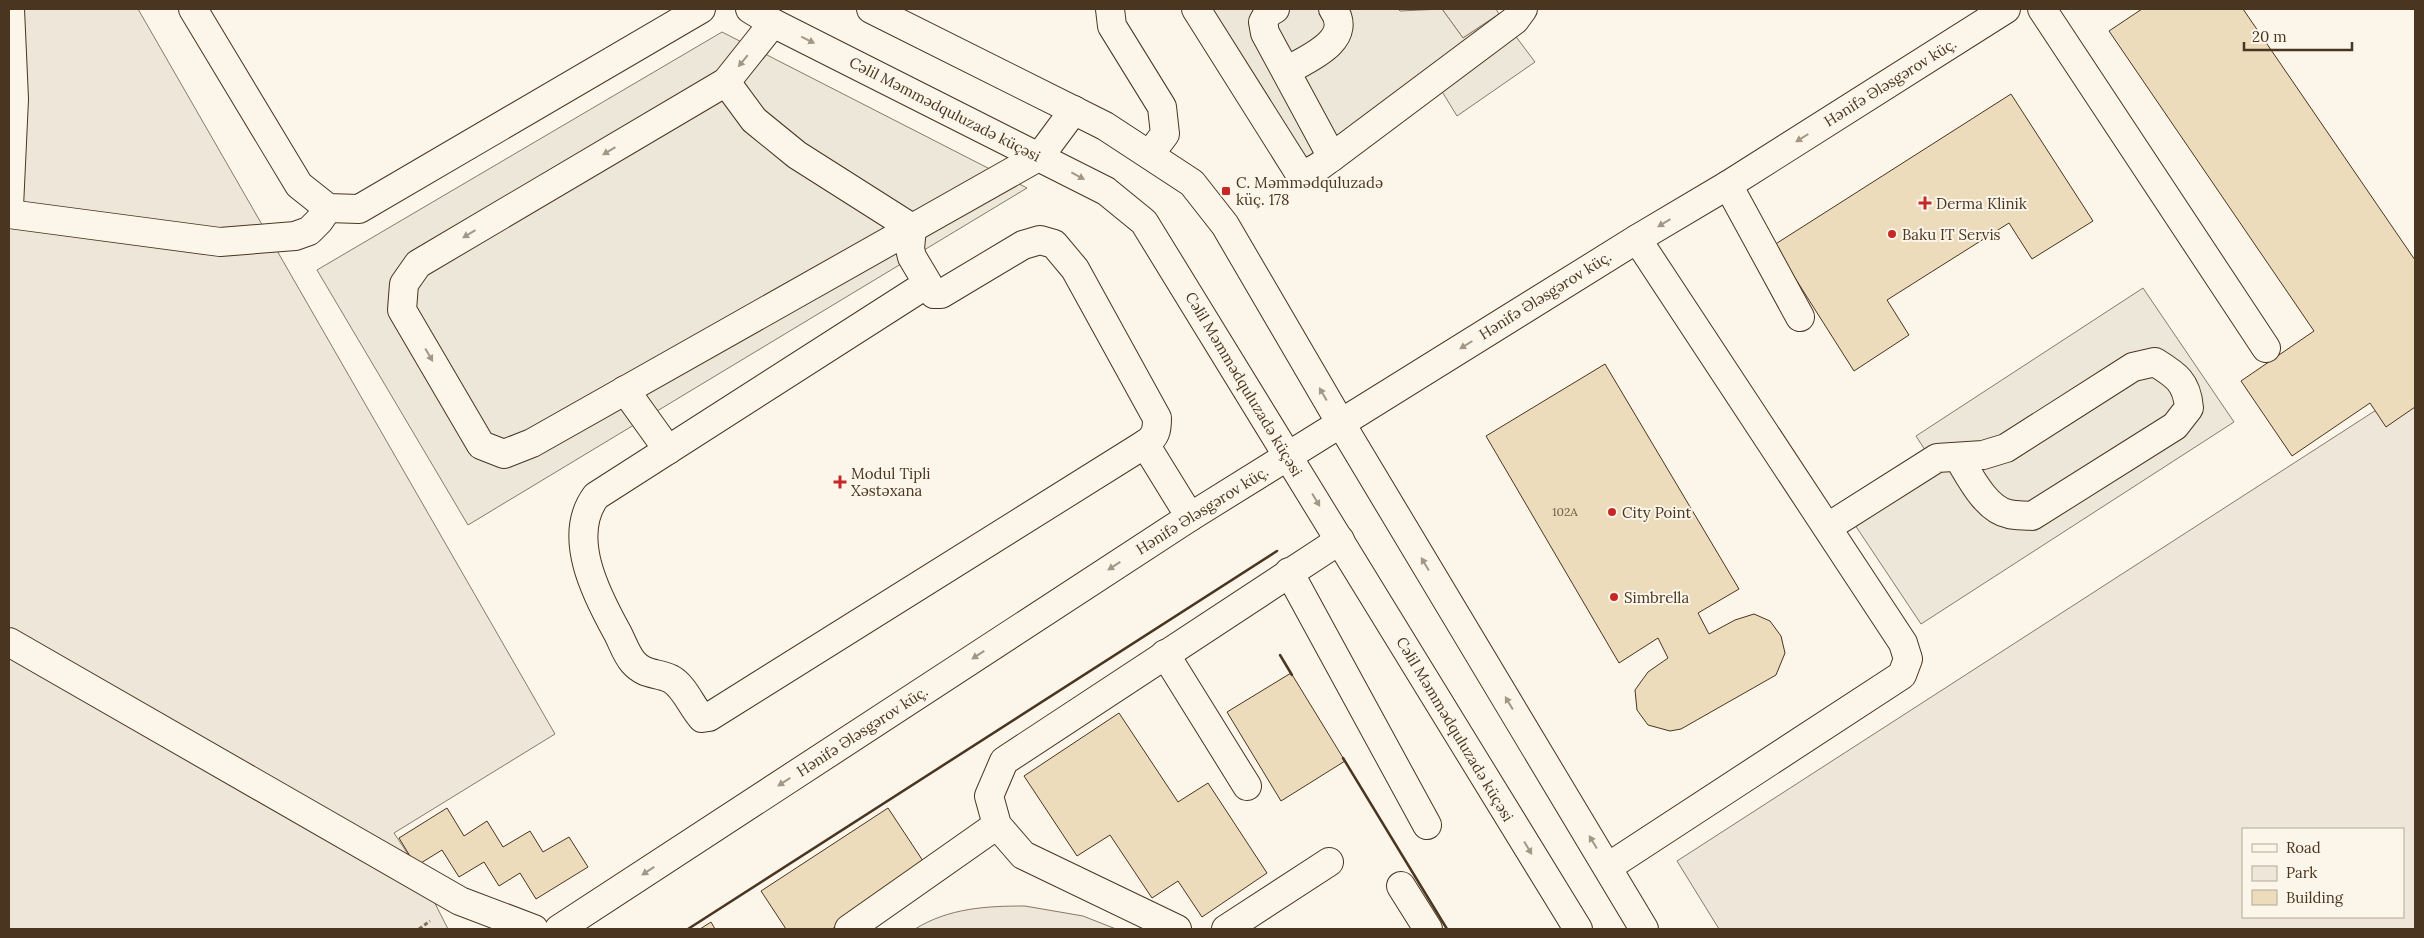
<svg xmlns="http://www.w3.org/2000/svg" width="2424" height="938" font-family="Lora,serif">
  <rect width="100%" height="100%" fill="#fbf6e9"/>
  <g fill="#ede6d9" stroke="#887966" fill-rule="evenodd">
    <path d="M9 9H138L555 734 394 833 416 866 448 929H9Z"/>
    <path d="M1442 9H1496L1499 14 1463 38Z"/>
    <path d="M2415 385V929H1719L1677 861ZM2243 829H2403V917H2243Z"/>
    <path d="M1025 906 1083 916 1116 929H915C949 908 986 906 1025 906Z"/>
  </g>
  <g fill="#ede7d9" stroke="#887966">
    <path d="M1214 9H1398L1400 11 1442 9 1463 38 1499 14 1535 62 1457 116 1438 85 1307 166 1209 12Z"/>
    <path d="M722 32 1027 188 468 525 317 270Z"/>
    <path d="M2143 288 2234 422 1921 624 1853 522 1936 467 1916 436Z"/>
  </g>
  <g fill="#ecdcbc" stroke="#4a3520">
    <path d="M2142 9H2243L2415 260V407L2386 427 2370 403 2292 456 2241 381 2314 331 2109 31Z"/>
    <path d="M2011 94 2093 221 2032 259 2009 223 1887 300 1909 335 1854 371 1774 245Z"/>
    <path d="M1605 364 1739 589 1698 613 1709 634 1735 620 1754 614 1770 621 1781 636 1785 653 1776 675 1681 729 1670 731 1648 725 1637 710 1635 690 1648 672 1668 658 1658 638 1619 663 1486 436Z"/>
    <path d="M1291 673 1345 761 1281 801 1227 712Z"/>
    <path d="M1119 713 1178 802 1208 783 1267 873 1202 917 1178 881 1152 898 1110 835 1077 856 1024 776Z"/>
    <path d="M447 808 464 836 487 821 503 847 530 831 543 852 569 837 588 867 536 899 520 873 499 886 484 862 459 877 442 850 416 866 399 838Z"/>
    <path d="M888 808 927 867 832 929H786L761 891Z"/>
    <path d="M711 922 715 929H700Z"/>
  </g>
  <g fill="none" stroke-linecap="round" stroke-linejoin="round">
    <g stroke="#4a3520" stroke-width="30">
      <g id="minor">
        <path d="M193 9 299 185 328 208 359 209 701 9"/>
        <path d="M1110 9 1112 26 1162 107 1165 134 1150 154"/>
        <path d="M1196 9 1298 171C1311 176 1323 163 1332 157L1515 20 1523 9"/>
        <path d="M1275 9 1268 13 1263 22 1265 33 1332 157"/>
        <path d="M2042 9 2266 348"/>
        <path d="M773 23 726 82 418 264 404 284 402 310 481 445 504 454 532 443 1040 156"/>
        <path d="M1286 71C1307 59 1355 40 1333 9"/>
        <path d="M726 82 754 120 797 155 912 228 910 249 912 257 934 294H941L1023 245 1040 240 1054 244 1075 269 1157 418C1157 430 1156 437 1145 444L709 717 702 718C691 706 685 687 671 679 657 672 645 676 633 662 626 654 622 641 617 632 596 594 566 536 596 496L927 284"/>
        <path d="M1728 185 1800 317"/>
        <path d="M9 207 14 99 10 9"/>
        <path d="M9 214 220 242 295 236 309 231 319 221 328 208"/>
        <path d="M625 390 668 450"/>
        <path d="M1145 444 1190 517"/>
        <path d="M1828 527 1937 458 1983 455 2006 448 2133 367 2155 362C2176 375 2187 382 2189 408L2175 426 2032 516C2025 515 2016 516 2009 514 1986 510 1969 475 1958 457"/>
        <path d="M1289 572 1427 825"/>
        <path d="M9 642 460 901 534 929"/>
        <path d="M1165 654 1247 786"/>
        <path d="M1608 867 1902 675 1908 659 1903 643 1637 239"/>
        <path d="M1401 886 1428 929"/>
        <path d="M559 929 1190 517 1637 239 1728 185 2006 9"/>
        <path d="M849 929 997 825"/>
        <path d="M1177 929 1023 855 997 825 989 796 1004 761 1340 540"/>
        <path d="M1226 929 1329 862"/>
      </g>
    </g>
    <g stroke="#4a3520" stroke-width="30">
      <g id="major">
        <path d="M750 9 773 23 1106 191 1144 222 1578 929"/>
        <path d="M871 9 1105 126 1192 183 1225 225 1340 422 1644 929"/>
        <path d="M1040 156 1074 110"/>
      </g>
    </g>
    <path stroke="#7f6f5c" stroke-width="3" stroke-dasharray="4 2.5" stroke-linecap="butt" d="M419 929 430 921"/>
    <use href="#minor" stroke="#fbf6e9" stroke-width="28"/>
    <use href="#major" stroke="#fbf6e9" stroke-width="28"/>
    <g stroke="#4a3520" stroke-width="2.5">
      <path d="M1280 655 1292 675"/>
      <path d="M1343 758 1447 929"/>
      <path d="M688 929 1277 551"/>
    </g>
  </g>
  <defs><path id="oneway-solid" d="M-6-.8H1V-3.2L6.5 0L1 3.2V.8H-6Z" transform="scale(1.25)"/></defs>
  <g fill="#a29684">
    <use href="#oneway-solid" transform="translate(808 40) rotate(26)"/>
    <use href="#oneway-solid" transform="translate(743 61) rotate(129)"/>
    <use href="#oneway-solid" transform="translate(1802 138) rotate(148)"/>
    <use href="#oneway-solid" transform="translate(609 151) rotate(149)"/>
    <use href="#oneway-solid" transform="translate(1078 176) rotate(28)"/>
    <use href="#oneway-solid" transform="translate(1664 223) rotate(149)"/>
    <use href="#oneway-solid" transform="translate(469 234) rotate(149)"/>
    <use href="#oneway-solid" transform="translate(1466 345) rotate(148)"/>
    <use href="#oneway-solid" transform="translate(429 355) rotate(60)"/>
    <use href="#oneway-solid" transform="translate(1323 394) rotate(-120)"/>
    <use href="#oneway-solid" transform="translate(1316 500) rotate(59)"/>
    <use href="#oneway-solid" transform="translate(1425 564) rotate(-121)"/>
    <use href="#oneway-solid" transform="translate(1114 566) rotate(147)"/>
    <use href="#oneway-solid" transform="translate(978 655) rotate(147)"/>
    <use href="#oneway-solid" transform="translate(1509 703) rotate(-121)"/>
    <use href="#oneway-solid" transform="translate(784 782) rotate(147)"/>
    <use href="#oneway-solid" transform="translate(1593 842) rotate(-121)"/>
    <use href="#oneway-solid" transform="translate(1528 848) rotate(59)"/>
    <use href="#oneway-solid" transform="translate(648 871) rotate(147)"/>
  </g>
  <g fill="#c62828" stroke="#fbf6e9" stroke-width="2">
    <rect x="1221" y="186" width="10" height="10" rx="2.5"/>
    <path d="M1922.5 195.5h5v5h5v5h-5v5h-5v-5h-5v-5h5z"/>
    <circle cx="1892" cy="234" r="5"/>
    <path d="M837.5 474.5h5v5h5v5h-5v5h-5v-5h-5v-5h5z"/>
    <circle cx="1612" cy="512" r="5"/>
    <circle cx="1614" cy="597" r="5"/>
  </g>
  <g text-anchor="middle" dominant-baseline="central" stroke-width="4" stroke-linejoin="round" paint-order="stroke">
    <g font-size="12" fill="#725f47">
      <text x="1565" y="511">102A</text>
    </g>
    <g font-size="15" fill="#4a3520" stroke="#fbf6e9">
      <text transform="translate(1890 82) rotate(-32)">Hənifə Ələsgərov küç.</text>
      <text transform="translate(945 109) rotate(27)">Cəlil Məmmədquluzadə küçəsi</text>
      <text transform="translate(1545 295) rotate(-32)">Hənifə Ələsgərov küç.</text>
      <text transform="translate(1244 384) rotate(59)">Cəlil Məmmədquluzadə küçəsi</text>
      <text transform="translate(1202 510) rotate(-32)">Hənifə Ələsgərov küç.</text>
      <text transform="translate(1455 729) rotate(59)">Cəlil Məmmədquluzadə küçəsi</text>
      <text transform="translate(862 731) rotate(-33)">Hənifə Ələsgərov küç.</text>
    </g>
    <g font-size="15" fill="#4a3520" stroke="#fbf6e9" text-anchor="start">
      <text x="1236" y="182">C. Məmmədquluzadə<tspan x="1236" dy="17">küç. 178</tspan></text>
      <text x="1936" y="203">Derma Klinik</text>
      <text x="1902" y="234">Baku IT Servis</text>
      <text x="851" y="473">Modul Tipli<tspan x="851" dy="17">Xəstəxana</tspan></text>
      <text x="1622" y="512">City Point</text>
      <text x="1624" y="597">Simbrella</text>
    </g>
  </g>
  <rect width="2424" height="938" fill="none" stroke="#4a3520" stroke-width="20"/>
  <rect x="2242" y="828" width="162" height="90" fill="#fbf6e9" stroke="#b4a999"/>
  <rect x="2252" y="844" width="25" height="8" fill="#fbf6e9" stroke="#b4a999"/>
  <text x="2286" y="853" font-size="15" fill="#4a3520">Road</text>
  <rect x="2252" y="866" width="25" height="15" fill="#ede6d9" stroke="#b4a999"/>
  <text x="2286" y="878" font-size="15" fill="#4a3520">Park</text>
  <rect x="2252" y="890" width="25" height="15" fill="#ecdcbc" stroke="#b4a999"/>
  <text x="2286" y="903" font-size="15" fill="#4a3520">Building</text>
  <path d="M2244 42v8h108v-8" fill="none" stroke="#4a3520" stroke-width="2.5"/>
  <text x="2252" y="42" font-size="15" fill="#4a3520" stroke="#fbf6e9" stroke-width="4" paint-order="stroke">20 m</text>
</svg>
